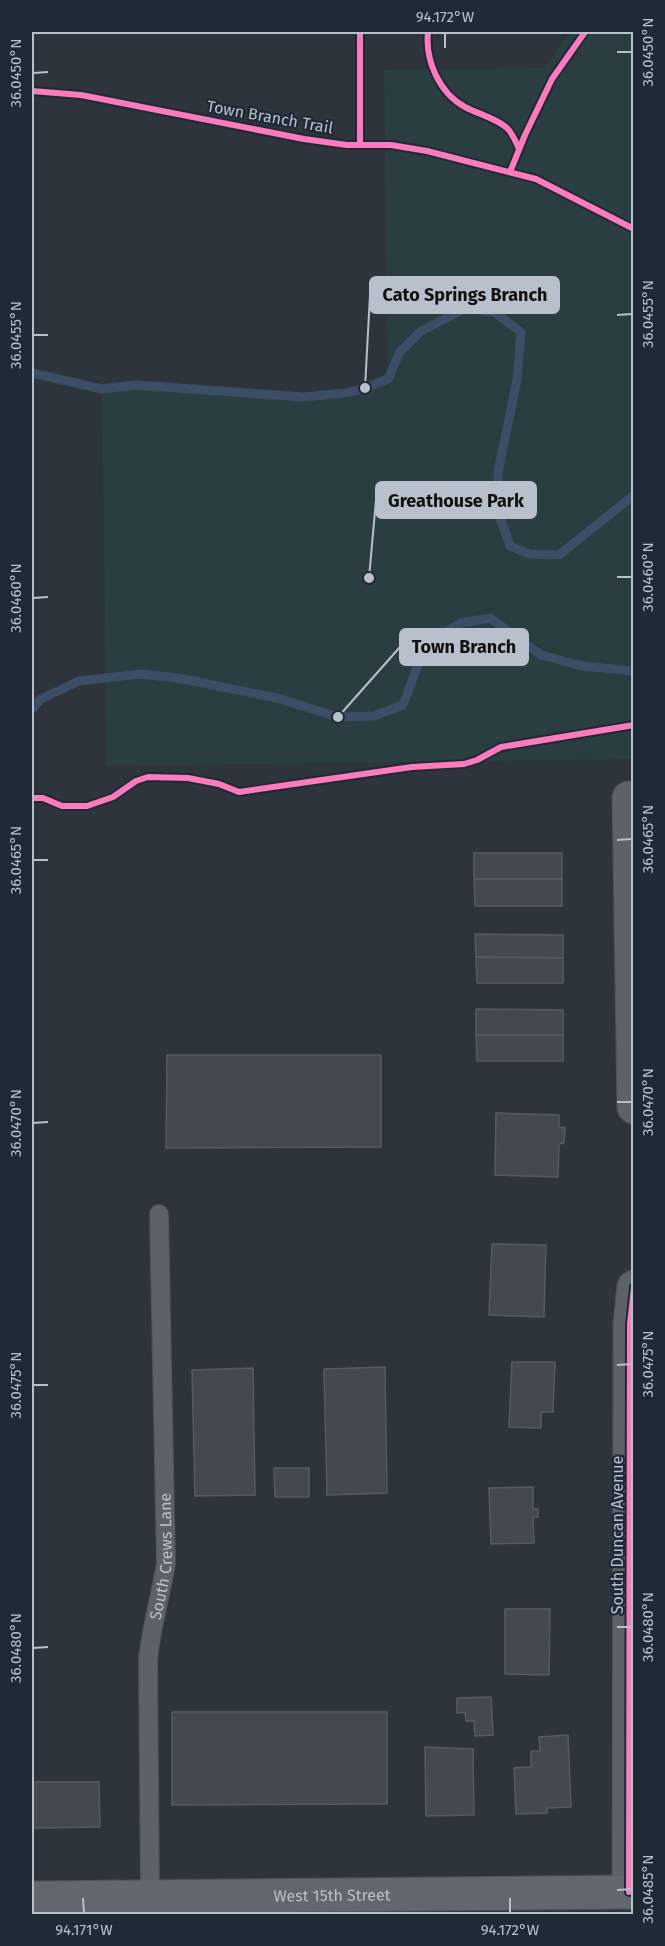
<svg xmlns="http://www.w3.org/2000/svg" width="665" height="1946" font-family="'Fira Sans',sans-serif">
  <rect width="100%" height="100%" fill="#2d343c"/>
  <path fill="#2a3e42" d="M570 32H633V759L107 766 102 389 136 385 303 397 346 393 365 388 388 379 384 70 543 68Z"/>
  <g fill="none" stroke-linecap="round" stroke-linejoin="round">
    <g stroke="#3c4d66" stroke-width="9">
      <path d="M32 373 102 389 136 385 303 397 346 393 365 388 388 379 400 352 421 331 466 308 494 312 521 332 517 380 498 472 499 515 510 546 529 554 559 555 634 495"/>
      <path d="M32 709 41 699 79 681 140 674 178 678 277 698 338 717 374 716 403 705 420 659 432 640 461 623 490 618 541 655 582 666 634 671"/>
    </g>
  </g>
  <g fill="#444950" stroke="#555b63" stroke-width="1.5">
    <rect x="474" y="853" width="88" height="26"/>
    <path d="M474 879H562V906H475Z"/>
    <path d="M475 934 563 935V958L476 957Z"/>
    <path d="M476 957 563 958V983H477Z"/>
    <path d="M476 1009 563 1010V1035H476Z"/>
    <path d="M476 1035H563V1061H477Z"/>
    <path d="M167 1055H381V1147L166 1148Z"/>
    <path d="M496 1113 559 1115V1127L565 1128 564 1143 559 1144 558 1177 495 1175Z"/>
    <path d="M492 1244 546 1245 544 1317 489 1315Z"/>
    <path d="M512 1362H555L553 1412H541V1428L509 1427Z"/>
    <path d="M385 1367 387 1493 327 1495 324 1369Z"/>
    <path d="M253 1368 255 1495 195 1496 192 1370Z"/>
    <path d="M274 1468H309V1497H275Z"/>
    <path d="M533 1487V1509H538V1517H533L534 1543 491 1544 489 1488Z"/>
    <path d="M505 1609H550L549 1675 505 1674Z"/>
    <path d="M491 1697 493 1735 475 1736 474 1721H466L465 1712 457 1713V1698Z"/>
    <path d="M172 1712H387V1804L172 1805Z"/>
    <path d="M568 1735 571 1807 547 1808V1813L516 1814 514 1768 531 1767V1751H540L539 1737Z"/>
    <path d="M425 1747 473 1749 474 1815 426 1816Z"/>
    <path d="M32 1782H99L100 1827 32 1828Z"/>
  </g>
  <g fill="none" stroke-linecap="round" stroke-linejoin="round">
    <g stroke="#4b5056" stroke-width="20">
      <g id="service">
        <path id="s1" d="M150 1897 148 1660C151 1627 161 1595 166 1563L159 1214"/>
      </g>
    </g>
    <g stroke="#4b5056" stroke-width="35">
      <g id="minor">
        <path d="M629 798 634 1107"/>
        <path d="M629 1892 630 1324 634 1287"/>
      </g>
    </g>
    <g stroke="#4b5056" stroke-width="35">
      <g id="secondary">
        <path id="s2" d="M32 1898 634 1892"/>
      </g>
    </g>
    <use href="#service" stroke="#5d6269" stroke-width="18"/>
    <use href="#minor" stroke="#5d6269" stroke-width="33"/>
    <use href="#secondary" stroke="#62666d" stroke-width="33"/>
    <g stroke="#202a37" stroke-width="10">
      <g id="cycleway">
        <path d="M360 32V145"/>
        <path d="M428 32C425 60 439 93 465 107 478 114 496 118 507 128 513 134 516 142 519 149"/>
        <path d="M32 91 81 95 304 139 347 145H391L427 151 536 179 634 229"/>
        <path d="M510 172 525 135 552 79 585 32"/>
        <path d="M32 798H43L62 806H87L113 797 136 781 148 777 188 778 219 784 239 792 412 767 464 764 477 760 501 747 634 725"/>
        <path d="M629 1892 630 1324 634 1287"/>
      </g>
    </g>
    <use href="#cycleway" stroke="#fd7abc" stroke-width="6"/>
  </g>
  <path fill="none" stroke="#b8c0cb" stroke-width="2" d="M445 33V48M617 52H632M33 73 48 72M617 315 632 314M33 335H48M617 577H632M33 598 48 597M617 840 632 839M33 860H48M617 1102H632M33 1123 48 1122M617 1365 632 1364M33 1385H48M617 1627H632M33 1648 48 1647M617 1890 632 1889M83 1898 84 1913M510 1898V1913"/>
  <g text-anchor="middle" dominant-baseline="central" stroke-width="4.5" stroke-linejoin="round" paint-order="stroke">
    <g font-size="16" fill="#b8c0cb" stroke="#202a37">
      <text transform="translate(270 117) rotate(10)">Town Branch Trail</text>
      <text transform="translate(617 1535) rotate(-90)">South Duncan Avenue</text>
      <text stroke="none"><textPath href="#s1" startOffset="342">South Crews Lane</textPath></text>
      <text stroke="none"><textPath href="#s2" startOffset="300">West 15th Street</textPath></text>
    </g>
  </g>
  <path fill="none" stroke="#b8c0cb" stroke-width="2" d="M365 388L370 295M369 578L376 500M338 717L400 647"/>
  <g fill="#b8c0cb" stroke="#202a37" stroke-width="2">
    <circle cx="365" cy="388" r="6"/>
    <circle cx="369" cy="578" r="6"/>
    <circle cx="338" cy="717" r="6"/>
  </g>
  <g fill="#b8c0cb" stroke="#b8c0cb" stroke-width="2">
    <rect x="370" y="277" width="189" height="36" rx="6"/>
    <rect x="376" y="482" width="160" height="36" rx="6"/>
    <rect x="400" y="629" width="128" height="36" rx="6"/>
  </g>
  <g font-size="18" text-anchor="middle" font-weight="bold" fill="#111">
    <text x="465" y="301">Cato Springs Branch</text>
    <text x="456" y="507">Greathouse Park</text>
    <text x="464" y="653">Town Branch</text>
  </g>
  <rect width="665" height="1946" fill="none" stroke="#202a37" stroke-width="66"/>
  <rect x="33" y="33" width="599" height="1880" fill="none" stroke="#b8c0cb" stroke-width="2"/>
  <g font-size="15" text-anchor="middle" fill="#b8c0cb">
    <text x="445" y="22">94.172°W</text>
    <text transform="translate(648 52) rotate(-90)" y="5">36.0450°N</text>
    <text transform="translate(16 73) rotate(-90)" y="5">36.0450°N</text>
    <text transform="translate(648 314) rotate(-90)" y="5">36.0455°N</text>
    <text transform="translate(16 335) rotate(-90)" y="5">36.0455°N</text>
    <text transform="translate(648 577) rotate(-90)" y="5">36.0460°N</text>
    <text transform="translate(16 598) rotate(-90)" y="5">36.0460°N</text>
    <text transform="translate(648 839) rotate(-90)" y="5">36.0465°N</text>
    <text transform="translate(16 860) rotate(-90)" y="5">36.0465°N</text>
    <text transform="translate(648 1102) rotate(-90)" y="5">36.0470°N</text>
    <text transform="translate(16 1123) rotate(-90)" y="5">36.0470°N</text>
    <text transform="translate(648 1364) rotate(-90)" y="5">36.0475°N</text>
    <text transform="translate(16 1385) rotate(-90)" y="5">36.0475°N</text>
    <text transform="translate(648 1627) rotate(-90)" y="5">36.0480°N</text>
    <text transform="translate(16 1648) rotate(-90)" y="5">36.0480°N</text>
    <text transform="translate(648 1889) rotate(-90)" y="5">36.0485°N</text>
    <text x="84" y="1935">94.171°W</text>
    <text x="510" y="1935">94.172°W</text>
  </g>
</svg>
